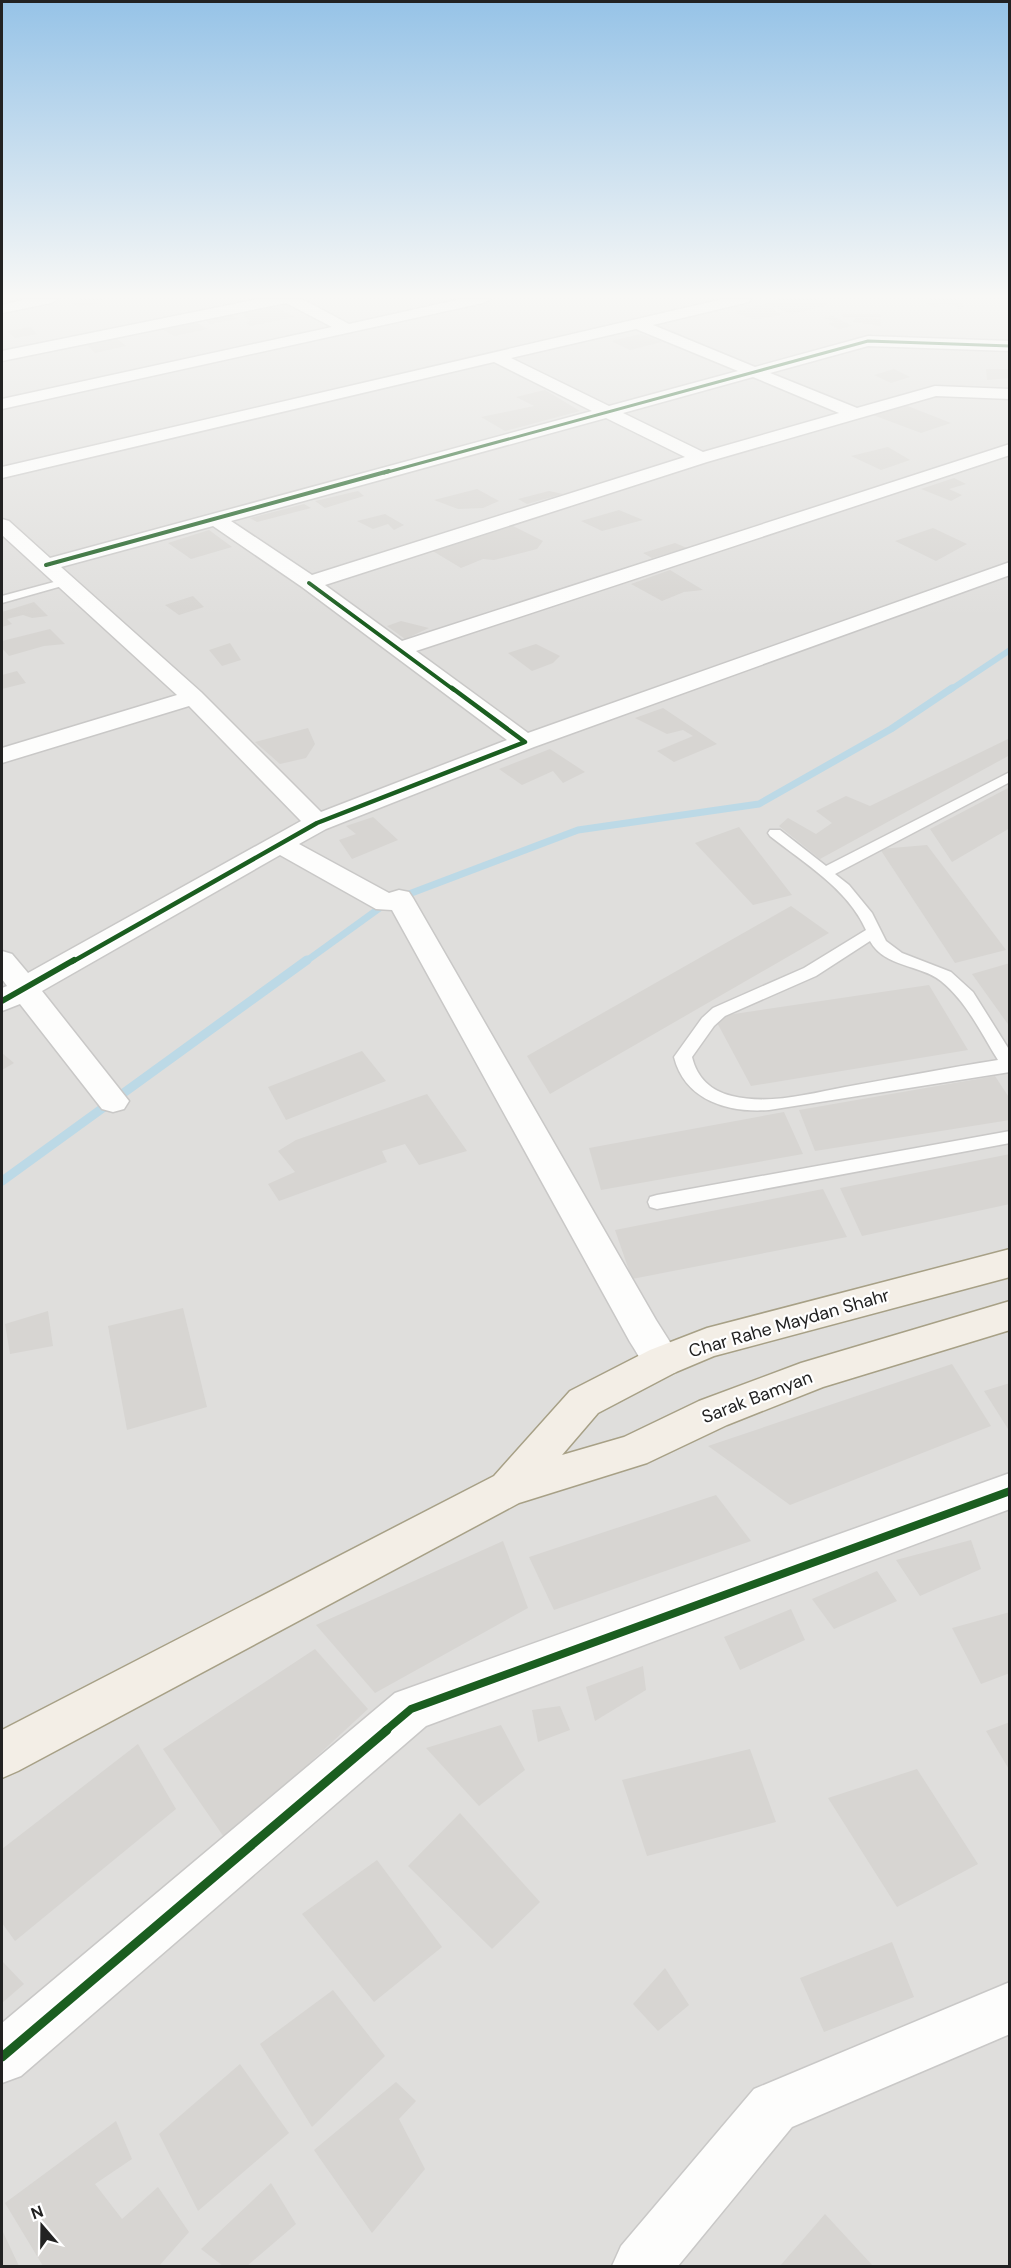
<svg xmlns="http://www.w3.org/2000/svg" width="1011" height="2268" font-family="'DM Sans',sans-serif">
  <rect width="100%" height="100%" fill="#f0efeb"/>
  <rect fill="#dfdedc" x="2" y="299" width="1007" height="1967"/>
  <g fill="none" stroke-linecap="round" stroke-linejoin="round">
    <path stroke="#bcd9e6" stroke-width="6" d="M950 690 1010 650"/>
    <g stroke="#bcd9e6" stroke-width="7">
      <path d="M401 897 578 830 759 804 891 729 952 688"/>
      <path d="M305 962 388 902"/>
    </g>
    <path stroke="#bcd9e6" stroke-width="9" d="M2 1181 307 960"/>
  </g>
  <g fill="#d7d5d2">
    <path d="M83 299H103L108 302 78 307 70 302Z"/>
    <path d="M781 299H815L829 305 792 314 768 305 781 315 755 320 734 312Z"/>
    <path d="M928 299H958L966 308 958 309 955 305 939 304 938 307 928 306Z"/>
    <path d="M272 305 295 317 250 326 245 322 250 321 241 312Z"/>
    <path d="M232 314 237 319 210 324 204 320Z"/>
    <path d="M842 314H880L881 317H843Z"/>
    <path d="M833 316 852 326 839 329 828 324 833 322 822 317Z"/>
    <path d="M855 318 880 319 881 326 853 322Z"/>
    <path d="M194 321 208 329 174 336 162 329Z"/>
    <path d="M31 327 37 334 15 338 7 331Z"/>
    <path d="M641 334 662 342 630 350 611 341Z"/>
    <path d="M116 338 126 346 95 353 86 344Z"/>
    <path d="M894 369 910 377 891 383 874 375Z"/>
    <path d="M986 369H1010V378L987 380Z"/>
    <path d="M545 390 580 411 505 431 481 417 534 406 516 397Z"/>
    <path d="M905 405 951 423 921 433 873 415Z"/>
    <path d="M888 447 910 460 881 470 851 456Z"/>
    <path d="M954 478 966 484 949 489 962 495 951 501 921 489Z"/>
    <path d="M477 489 499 501 483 508 458 509 434 500Z"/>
    <path d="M358 491 364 496 325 508 315 501Z"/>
    <path d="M549 491 563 494 527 504 518 499Z"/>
    <path d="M304 504 311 508 257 522 250 518Z"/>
    <path d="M619 510 643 520 602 531 581 521Z"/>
    <path d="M385 514 404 525 394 530 388 524 373 529 357 521Z"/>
    <path d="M513 526 543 541 537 549 494 560 483 559 461 568 431 550Z"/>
    <path d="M933 528 967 544 936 561 895 541Z"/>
    <path d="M209 530 232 547 191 559 168 543Z"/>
    <path d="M675 543 687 548 652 558 643 553Z"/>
    <path d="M670 570 703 590 684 592 662 601 631 584Z"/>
    <path d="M193 596 204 607 179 615 165 605Z"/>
    <path d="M34 602 48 616 32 618 23 615 7 619 12 624 2 627V612Z"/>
    <path d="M401 621 429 628 405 639 387 626Z"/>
    <path d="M50 629 65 644 44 646 9 656 2 648V641Z"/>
    <path d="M230 643 241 660 222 666 209 650Z"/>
    <path d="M536 644 560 656 553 663 532 671 508 653Z"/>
    <path d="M17 671 26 683 2 689V675Z"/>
    <path d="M663 708 717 744 674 762 657 751 693 736 683 730 667 734 635 718Z"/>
    <path d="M308 728 315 744 306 758 280 764 255 742Z"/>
    <path d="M1010 738V755L820 859 779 826 788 818 816 834 832 823 816 811 846 796 870 806Z"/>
    <path d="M550 749 585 772 563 783 553 771 522 785 499 769Z"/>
    <path d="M1010 787V828L952 862 930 829Z"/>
    <path d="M373 817 398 840 352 859 339 840 356 834 346 826Z"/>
    <path d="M739 827 792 895 753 905 695 843Z"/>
    <path d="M927 845 1006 950 955 963 880 849Z"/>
    <path d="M791 906 829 933 550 1094 527 1056Z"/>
    <path d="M1010 963V1027L972 974Z"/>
    <path d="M929 985 968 1050 751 1086 714 1017Z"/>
    <path d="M362 1051 386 1081 286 1120 268 1087Z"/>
    <path d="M2 1053 14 1063 2 1070Z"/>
    <path d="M995 1076 1010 1099V1120L815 1151 799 1110Z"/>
    <path d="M427 1094 467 1151 419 1165 405 1144 382 1151 387 1162 279 1201 268 1184 295 1172 278 1151 296 1140Z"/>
    <path d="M784 1112 803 1154 601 1190 589 1148Z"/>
    <path d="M1010 1154V1204L862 1236 840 1188Z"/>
    <path d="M823 1189 847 1237 632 1279 615 1230Z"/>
    <path d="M183 1308 207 1407 127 1430 108 1326Z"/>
    <path d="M48 1311 53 1346 10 1354 5 1324Z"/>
    <path d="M952 1364 991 1426 790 1505 708 1446Z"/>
    <path d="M1010 1383V1432L984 1391Z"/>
    <path d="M716 1495 751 1541 554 1610 529 1557Z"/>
    <path d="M971 1540 981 1569 920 1596 896 1560Z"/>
    <path d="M503 1541 528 1608 375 1693 316 1625Z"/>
    <path d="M877 1571 897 1601 834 1629 812 1599Z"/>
    <path d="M791 1609 805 1640 740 1670 724 1637Z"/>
    <path d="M1010 1612V1673L981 1684 952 1628Z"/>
    <path d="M315 1649 368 1709 226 1840 163 1749Z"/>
    <path d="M643 1666 646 1690 595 1721 586 1687Z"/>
    <path d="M560 1706 570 1730 538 1742 532 1710Z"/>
    <path d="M1010 1722V1771L986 1731Z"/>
    <path d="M501 1725 525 1770 479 1806 426 1748Z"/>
    <path d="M138 1744 176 1809 15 1941 2 1923V1849Z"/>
    <path d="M750 1749 776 1822 647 1856 622 1780Z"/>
    <path d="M917 1769 978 1864 897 1907 828 1798Z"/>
    <path d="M460 1813 540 1902 492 1949 408 1866Z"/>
    <path d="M377 1860 442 1947 374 2002 302 1914Z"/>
    <path d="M892 1942 914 1997 824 2032 800 1978Z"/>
    <path d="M2 1961 24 1984 2 2003Z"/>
    <path d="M665 1968 689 2005 658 2031 633 2004Z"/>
    <path d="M333 1990 385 2056 312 2127 260 2044Z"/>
    <path d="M240 2064 289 2133 198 2211 159 2134Z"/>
    <path d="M396 2082 416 2101 399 2119 425 2169 372 2233 314 2150Z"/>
    <path d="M116 2121 132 2159 95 2184 122 2219 158 2187 189 2232 159 2266H43L5 2203Z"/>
    <path d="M271 2183 296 2224 247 2266H223L201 2249Z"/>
    <path d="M825 2214 873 2266H780Z"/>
    <path d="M2 2230 19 2266H2Z"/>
  </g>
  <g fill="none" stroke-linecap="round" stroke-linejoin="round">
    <g stroke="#c9c8c7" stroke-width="3">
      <g id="service">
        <path d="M65 579 69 580V584L2 603V596Z"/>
        <path d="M1010 772V782L835 874 849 885 872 913 886 941 902 953 951 972 973 992 1010 1051V1072L769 1110C729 1113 685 1101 674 1057L702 1018 713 1008 804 968 866 930C848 889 804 863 770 836L768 833 770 830H780L826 866ZM870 941C885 968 920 964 941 981 967 1002 981 1033 998 1060 947 1068 896 1078 845 1087 809 1094 768 1105 732 1096 711 1091 697 1078 692 1057L714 1026 725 1016 816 976Z"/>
        <path d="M1010 1131V1143L657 1209 650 1207 648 1202 650 1197 657 1195Z"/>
      </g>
    </g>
    <g stroke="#c9c8c7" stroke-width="3">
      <g id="minor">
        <path d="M27 299H58L51 303 2 313V305Z"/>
        <path d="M258 299H302L349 324 461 299H490L483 303 2 409V399L332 327 286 303 2 361V351Z"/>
        <path d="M723 299H751L749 302 653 325 755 367 868 336 1010 341V351L868 346 770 373 857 408 935 386 1010 389V399L936 396 707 462 325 585 402 641 1010 444V455L416 651 528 733 1010 562V575L534 747 326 829 299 844 389 893 399 890 409 892 413 898 656 1320 682 1361 676 1372C648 1382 644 1363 630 1342L392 910 376 909 280 855 42 991 129 1101 124 1109 113 1112 102 1109 20 1004 2 1011V988L7 986 2 979V951L12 954 28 973 301 821 189 706 2 763V748L177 695 2 535V519L9 521 50 558 592 411 494 362 2 478V467ZM636 329 738 371 609 406 511 358ZM753 377 839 413 703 452 623 413ZM606 418 685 457 312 575 231 521ZM213 526 302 587 507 740 321 812 201 692 61 567Z"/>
        <path d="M1010 1473V1509L426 1726 21 2076 2 2083V2023L395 1693Z"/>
        <path d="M1010 1982V2034L792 2127 678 2266H612L621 2246 754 2089Z"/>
      </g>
    </g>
    <g stroke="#a7a086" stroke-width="3">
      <path id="primary" d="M1010 1249V1277L714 1356 676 1372 598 1413 562 1455 624 1437 699 1401 801 1363 1010 1301V1330L823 1387 727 1425 647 1463 519 1503 18 1771 2 1778V1730L494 1476 570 1391 650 1350 707 1328Z"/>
    </g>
    <use href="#service" fill="#fdfdfc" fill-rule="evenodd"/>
    <use href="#minor" fill="#fdfdfc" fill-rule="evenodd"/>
    <use href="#primary" fill="#f3eee6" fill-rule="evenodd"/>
    <g stroke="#fff" stroke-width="5">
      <path id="cycleway-far5" d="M384 473 868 341 1010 346"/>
    </g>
    <g stroke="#fff" stroke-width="6">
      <g id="cycleway-far4">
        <path d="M46 565 389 471"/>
        <path d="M309 583 454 690"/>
      </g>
    </g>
    <g stroke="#fff" stroke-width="8">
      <path id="cycleway-far3" d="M72 962 317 823 525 742 452 688"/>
    </g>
    <g stroke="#fff" stroke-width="10">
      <path id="cycleway-far2" d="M2 1001 74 960"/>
    </g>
    <g stroke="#fff" stroke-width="11">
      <path id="cycleway-far1" d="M385 1731 411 1709 1010 1491"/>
    </g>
    <g stroke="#fff" stroke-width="13">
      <path id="cycleway" d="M2 2057 387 1730"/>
    </g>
    <use href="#cycleway-far5" stroke="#1b5e20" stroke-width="3"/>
    <use href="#cycleway-far4" stroke="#1b5e20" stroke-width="4"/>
    <use href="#cycleway-far3" stroke="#1b5e20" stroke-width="4.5"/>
    <use href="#cycleway-far2" stroke="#1b5e20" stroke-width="6"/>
    <use href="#cycleway-far1" stroke="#1b5e20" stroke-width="8"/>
    <use href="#cycleway" stroke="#1b5e20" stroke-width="9"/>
  </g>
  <linearGradient id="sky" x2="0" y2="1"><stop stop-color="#96c3e7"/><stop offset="0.48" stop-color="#f8f8f6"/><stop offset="1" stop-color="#f8f8f6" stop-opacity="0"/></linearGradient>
  <rect width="1011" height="617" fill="url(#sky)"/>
  <g text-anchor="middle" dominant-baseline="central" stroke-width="4.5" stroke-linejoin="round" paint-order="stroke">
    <g font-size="18" fill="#222" stroke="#fff">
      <text transform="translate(789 1323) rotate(-16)">Char Rahe Maydan Shahr</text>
      <text transform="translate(757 1397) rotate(-21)">Sarak Bamyan</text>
    </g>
  </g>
  <rect width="1011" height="2268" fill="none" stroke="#222222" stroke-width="6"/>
  <g transform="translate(42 2226) rotate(340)" stroke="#ffffff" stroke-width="4.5" paint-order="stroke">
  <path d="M0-4.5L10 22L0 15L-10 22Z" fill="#222222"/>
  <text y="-9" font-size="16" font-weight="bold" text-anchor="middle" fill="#222222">N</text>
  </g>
</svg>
